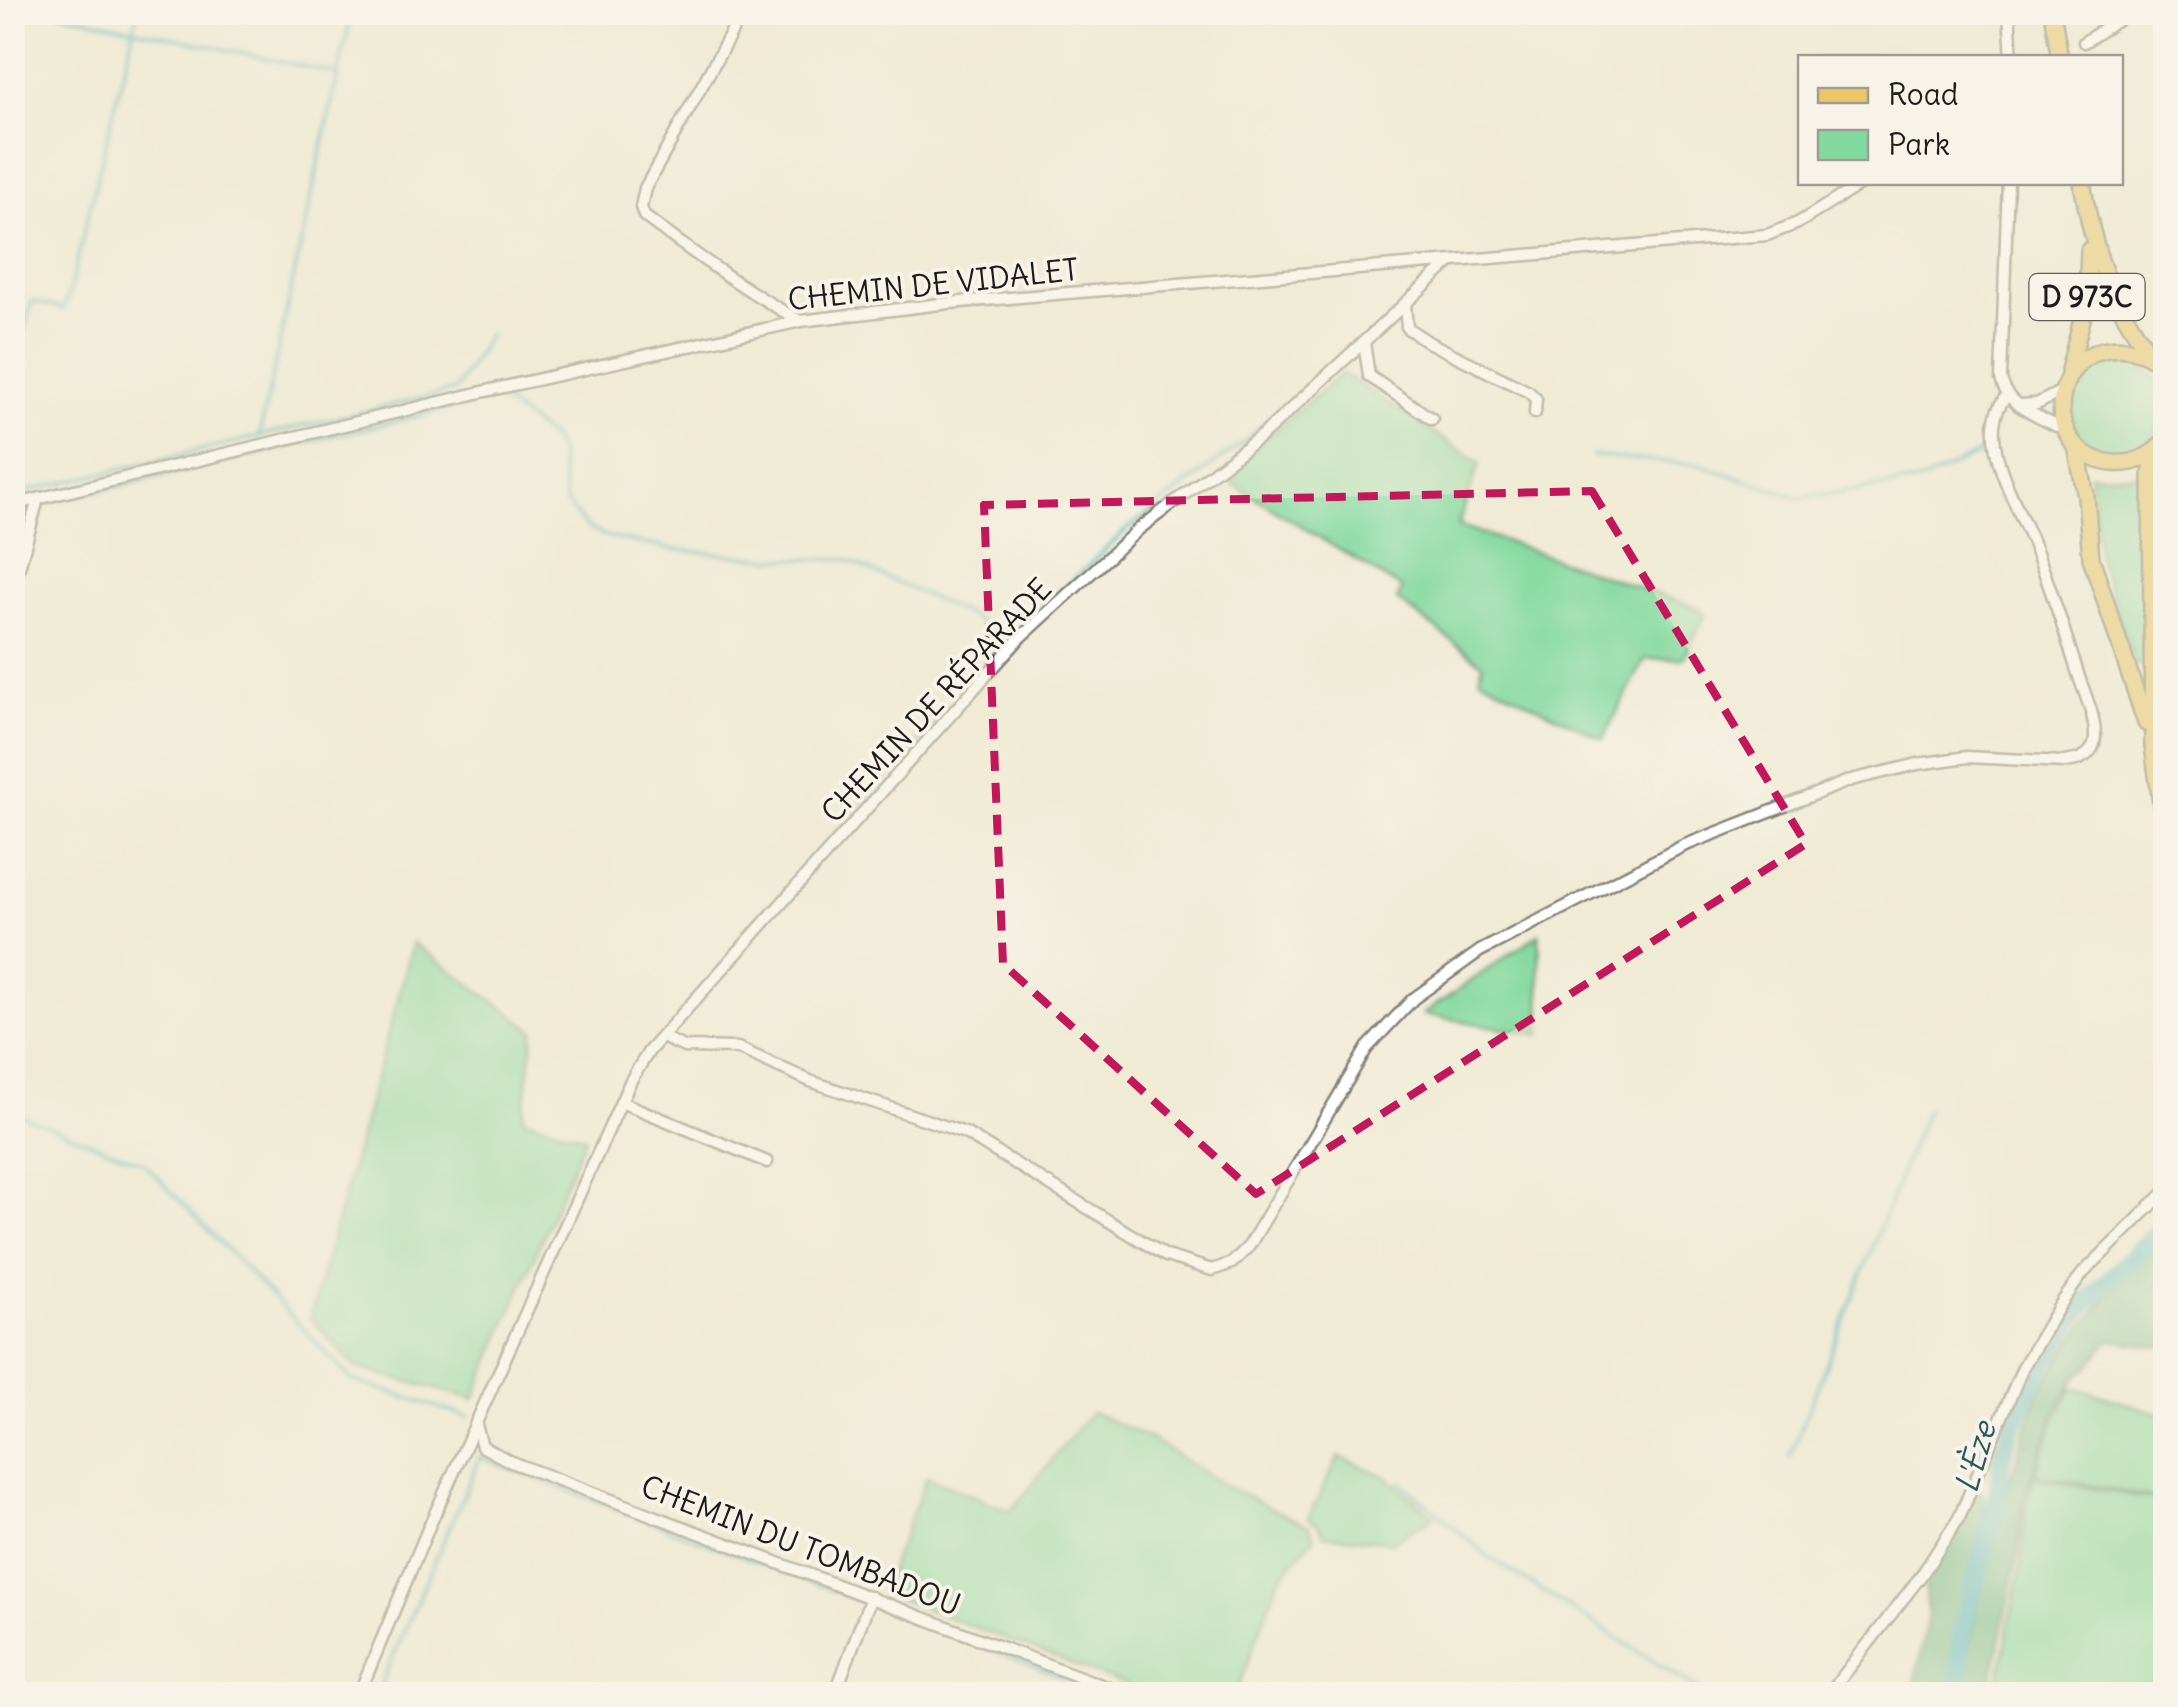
<svg xmlns="http://www.w3.org/2000/svg" width="2178" height="1707" font-family="Delius,sans-serif">
  <rect width="100%" height="100%" fill="#f7f3e8"/>
  <filter id="ink" filterUnits="userSpaceOnUse"><feTurbulence type="fractalNoise" baseFrequency=".01" numOctaves="2"/><feDisplacementMap in="SourceGraphic" scale="20" xChannelSelector="R" yChannelSelector="G"/><feConvolveMatrix kernelMatrix="1 2 1 2 8 2 1 2 1" color-interpolation-filters="sRGB"/></filter>
  <filter id="wash" filterUnits="userSpaceOnUse"><feTurbulence type="fractalNoise" baseFrequency=".0048" numOctaves="4" result="noise"/><feDisplacementMap in="SourceGraphic" scale="40" xChannelSelector="R" yChannelSelector="G"/><feGaussianBlur stdDeviation="2.25" result="paint"/><feColorMatrix in="noise" values="0 0 0 0 0 0 0 0 0 0 0 0 0 0 0 0 0 1.4 0 .05"/><feComposite in="paint" operator="in"/></filter>
  <g filter="url(#wash)">
    <rect width="100%" height="100%" fill="#f0ebd5"/>
    <g fill="#82d99d" stroke="#4f7a5c" stroke-width="2.5">
      <circle cx="2117" cy="406" r="47"/>
      <path d="M1342 373 1480 463 1458 525 1700 609 1705 616 1684 658 1645 659 1603 739 1479 677 1483 664 1397 600 1402 589 1221 476Z"/>
      <path d="M2144 472V665H2135L2099 560 2090 474 2132 475Z"/>
      <path d="M1539 934 1541 1035 1423 1014Z"/>
      <path d="M413 943 534 1030 523 1118 585 1137 474 1399 356 1368 310 1318Z"/>
      <path d="M2073 1387 2165 1415V1500L2035 1474 2056 1417Z"/>
      <path d="M1091 1412 1151 1439 1224 1485 1310 1527 1314 1538 1279 1579 1236 1694H1149L881 1592 927 1477 1011 1511Z"/>
      <path d="M1339 1457 1386 1476 1434 1517 1392 1542 1324 1535 1319 1525 1308 1518Z"/>
      <path d="M2034 1477 2165 1502V1694H1996L2022 1560 2025 1505Z"/>
    </g>
    <g fill="#69b984" stroke="#426a50" stroke-width="2.5">
      <path d="M2165 1232V1277L2157 1286 2165 1289V1348L2109 1340 2087 1369 2076 1377 2054 1414 2022 1503 2018 1555 1989 1694H1962C1971 1631 1987 1568 2003 1506 2015 1464 2025 1421 2046 1383 2078 1327 2122 1278 2165 1232Z"/>
      <path d="M1981 1491C1994 1522 1956 1616 1952 1655 1951 1668 1955 1681 1955 1694H1912L1928 1614 1925 1584 1965 1519 1975 1492Z"/>
    </g>
    <g fill="none" stroke-linecap="round" stroke-linejoin="round">
      <g stroke="#43b1bf" stroke-width="4">
        <path d="M55 12 338 74 259 437"/>
        <path d="M338 74 352 12"/>
        <path d="M12 358 16 359 32 301 63 309 68 297 138 12"/>
        <path d="M497 397 552 438 559 453 565 501 587 528 609 537 677 550 775 559H845L971 616 1007 643 811 862"/>
        <path d="M1593 456 1701 465 1800 498 1923 481 1980 453"/>
        <path d="M12 495 455 390 489 334"/>
        <path d="M12 511 468 404"/>
        <path d="M12 556 23 516 16 510"/>
        <path d="M1007 643 1124 532 1249 437 1324 371"/>
        <path d="M12 1112 144 1163 352 1380 468 1417"/>
        <path d="M1790 1457 1926 1110"/>
        <path d="M1401 1482 1490 1558 1706 1694"/>
        <path d="M377 1694 480 1457 1107 1694"/>
      </g>
      <path stroke="#43b1bf" stroke-width="20" d="M1959 1694 1961 1638 1999 1491 2001 1458 2010 1430 2044 1363 2080 1309 2166 1224"/>
    </g>
  </g>
  <g filter="url(#ink)">
    <g fill="none" stroke-linecap="round" stroke-linejoin="round">
      <g stroke="#868478" stroke-width="15">
        <g id="minor">
          <path d="M743 12 645 188 641 207 644 216C694 254 745 290 800 321"/>
          <path d="M2009 12 2012 58"/>
          <path d="M2084 42 2131 12"/>
          <path d="M2008 182 2001 379C2008 409 2042 417 2066 431"/>
          <path d="M1405 304 1407 328 1430 343 1529 392 1536 399 1535 413"/>
          <path d="M1364 342 1369 376 1432 419"/>
          <path d="M2018 405 2037 404 2062 391"/>
          <path d="M12 505 486 391 801 321 949 303 1767 235 1798 223 1864 182"/>
          <path d="M12 593 38 499"/>
          <path d="M662 1037 684 1047 738 1048 810 1081 965 1133 1166 1256 1212 1270 1232 1263 1249 1246 1367 1048 1413 999 1480 951 1683 846 1851 780 1918 764 1967 757 2063 762C2076 761 2089 758 2094 744 2099 724 2085 695 2079 677 2065 633 2051 588 2034 545 2021 514 2000 478 1995 445 1992 428 1994 408 2008 395"/>
          <path d="M621 1102 767 1162"/>
          <path d="M476 1425 482 1446 511 1462 1125 1694"/>
          <path d="M359 1694 428 1529 631 1080 649 1051 1018 640 1139 529 1265 433 1449 263"/>
          <path d="M835 1694 871 1597"/>
          <path d="M1829 1694 1921 1576 1959 1518 2023 1367 2060 1305 2083 1273 2166 1191"/>
        </g>
      </g>
      <g stroke="#868478" stroke-width="20">
        <g id="primary">
          <path d="M2052 12 2060 58"/>
          <path d="M2082 182C2094 254 2108 296 2151 355"/>
          <path d="M2069 370 2087 300 2089 250"/>
          <path d="M2166 371C2156 359 2143 351 2127 349 2049 339 2036 455 2112 463 2133 465 2153 457 2166 439"/>
          <path d="M2076 446 2086 496 2091 558 2146 723"/>
          <path d="M2155 451 2151 475 2153 746 2166 839"/>
        </g>
      </g>
      <use href="#minor" stroke="#fff" stroke-width="10"/>
      <use href="#primary" stroke="#eac669" stroke-width="15"/>
    </g>
  </g>
  <path d="M0 0H2178V1707H0ZM1592 491 1806 844 1256 1194 1003 964 984 505Z" fill="#f0ebd5" fill-opacity=".55" fill-rule="evenodd"/>
  <path fill="none" stroke="#c2185b" stroke-width="8" stroke-dasharray="20 12" stroke-linejoin="round" d="M1592 491 1806 844 1256 1194 1003 964 984 505Z"/>
  <g text-anchor="middle" dominant-baseline="central" stroke-width="8" stroke-linejoin="round" paint-order="stroke">
    <rect fill="#f7f3e8" stroke="#5e5c59" stroke-width="2.5" x="2029.5" y="274" width="115" height="46" rx="8"/>
    <g font-size="28" font-weight="bold" fill="#1c1c1c">
      <text x="2087" y="297">D 973C</text>
    </g>
    <g font-size="30" fill="#1c1c1c" stroke="#f7f3e8">
      <text transform="translate(933 284) rotate(-6)">CHEMIN DE VIDALET</text>
      <text transform="translate(936 700) rotate(-47)">CHEMIN DE RÉPARADE</text>
      <text transform="translate(801 1545) rotate(21)">CHEMIN DU TOMBADOU</text>
    </g>
    <g font-size="32" font-style="italic" fill="#2c585d" stroke="#f7f3e8">
      <text transform="translate(1975 1457) rotate(-74)">L'Èze</text>
    </g>
  </g>
  <rect width="2178" height="1707" fill="none" stroke="#f7f3e8" stroke-width="50"/>
  <rect x="1798" y="55" width="325" height="130" fill="#f7f3e8" stroke="#9f9d96" stroke-width="2.5"/>
  <rect x="1818" y="88" width="50" height="15" fill="#eac669" stroke="#9f9d96" stroke-width="2.5"/>
  <text x="1888" y="105" font-size="30" fill="#1c1c1c">Road</text>
  <rect x="1818" y="130" width="50" height="30" fill="#82d99d" stroke="#9f9d96" stroke-width="2.5"/>
  <text x="1888" y="155" font-size="30" fill="#1c1c1c">Park</text>
</svg>
